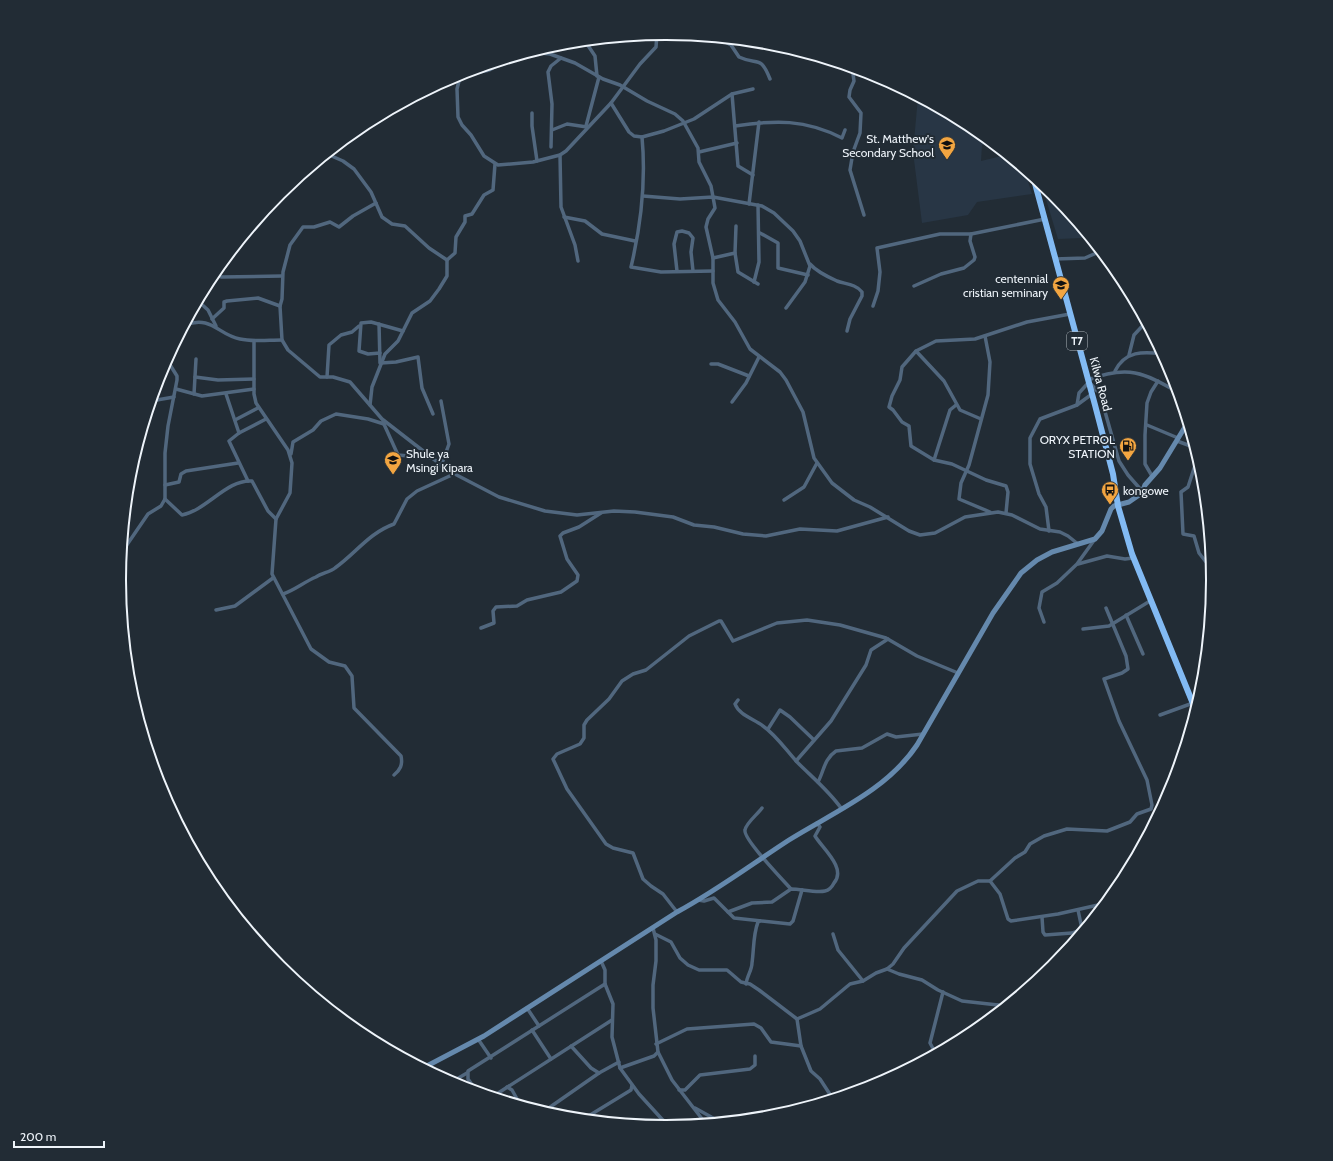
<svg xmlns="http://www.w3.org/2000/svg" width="1333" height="1161" font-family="Cabin,sans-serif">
  <rect width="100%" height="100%" fill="#222c35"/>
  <g fill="#283645">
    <path d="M918 97 971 125 992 143 982 145 981 161 1006 155 1007 161 1012 160 1014 168 1024 169 1032 194 977 202 968 215 922 223 913 152Z"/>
    <path d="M1053 192 1083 229 1082 238 1058 239 1045 196Z"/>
  </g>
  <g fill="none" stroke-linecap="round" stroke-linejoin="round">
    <g stroke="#51677e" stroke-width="3.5">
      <path d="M694 36 698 38 710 37"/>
      <path d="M718 38 731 45 739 57C758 66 760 54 770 79"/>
      <path d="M585 41 595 56 597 76"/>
      <path d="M531 52 550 54 575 63 603 79 620 85 647 101 675 114 683 121 698 148 699 162 711 186 715 208 708 219 706 227 713 258V283L718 300 735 322 750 349 780 372 786 380 803 412 814 458 832 483 854 500 870 507 909 531 920 535 935 533 965 517 998 512 1012 515 1040 529 1060 532 1068 536 1078 544"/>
      <path d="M499 62C491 76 471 69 460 77L457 89 458 117 462 125 471 135 484 156 498 165 533 162 560 155 566 151 611 103 640 64 656 47 657 34"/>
      <path d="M852 67 854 81 850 90 849 97 861 113 860 133 853 152 850 170 864 215"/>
      <path d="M732 94 738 166 753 175"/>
      <path d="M611 103 629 132 634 136 642 137 664 131 694 119 732 94 753 89"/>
      <path d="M532 113V126L537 161"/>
      <path d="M586 126 599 77"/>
      <path d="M735 126C775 120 805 119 842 138L845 130"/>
      <path d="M552 130 567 124 587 127"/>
      <path d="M642 137C646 180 641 225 631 267L661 272 713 271"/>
      <path d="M551 147 552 104 548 72 551 66 561 58"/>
      <path d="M699 152 737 143"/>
      <path d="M327 154 343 161 354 169 371 192 382 217 392 224 405 226 429 248 447 260"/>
      <path d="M560 155 561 207 575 245 578 261"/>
      <path d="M643 196 680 199 713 197 762 206 774 213 793 231 800 241 810 266 805 282 786 308"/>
      <path d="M376 203 353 216 339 227 330 222 314 227H303L290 245 283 272 282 299 280 306 282 340 288 350 320 377H333L350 382 382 419 449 471 499 497 545 511 577 515 614 511 635 512 673 517 694 525 714 527 743 534 766 536 800 529 837 531 888 517"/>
      <path d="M749 204 759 122"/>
      <path d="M564 217 585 221 602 234 635 241"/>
      <path d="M760 233 778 243V268L808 275"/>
      <path d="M735 253 738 272 758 284"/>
      <path d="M713 258 735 253 736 226"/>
      <path d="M1055 259 1085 258 1101 251"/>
      <path d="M810 264C816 271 828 277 837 281 845 284 856 284 862 292V296L850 319 847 331"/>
      <path d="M677 271 674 244 677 232 682 231 689 233 693 238 691 252 693 271"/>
      <path d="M221 277 282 276"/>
      <path d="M754 282 759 262 758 205"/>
      <path d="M914 286 941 274 964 268 974 260 975 257 970 241 971 234"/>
      <path d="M198 301 208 310 216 326"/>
      <path d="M873 306 878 291 880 272 877 248 940 234H971L1045 219"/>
      <path d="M212 319 224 308V302L227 301 258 298 280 306"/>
      <path d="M379 324 380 363"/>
      <path d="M185 325C212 315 218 335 240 339 254 342 268 340 282 340"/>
      <path d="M985 336 990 362 988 395 969 465 961 483 959 499 990 512"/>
      <path d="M254 341V394L256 403 288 450 292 463 290 493 276 519 272 574 311 649 329 662 345 666 352 676 354 708 401 756C403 765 400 770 394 775"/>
      <path d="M916 351 944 381 960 410 981 419"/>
      <path d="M380 353 368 354 359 351 361 323 371 322 403 331"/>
      <path d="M1129 355 1134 335 1146 322"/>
      <path d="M381 363 396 362 418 357 422 388 433 414"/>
      <path d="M711 364H718L749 376"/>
      <path d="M1115 371C1125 351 1143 351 1163 354"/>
      <path d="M195 377 218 380 254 379"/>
      <path d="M327 377 329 345 341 335 352 332 359 326"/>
      <path d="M1088 380C1127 365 1144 372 1179 393"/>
      <path d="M176 389 202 396 254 389"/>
      <path d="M194 394 196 359"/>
      <path d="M226 394 239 433"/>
      <path d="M151 401 174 397"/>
      <path d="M732 402 746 383 759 357"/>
      <path d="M370 405 372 387 385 354 398 341 412 313 430 301 439 289 447 276V260L455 253 456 237 465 222V216L472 214 484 195 493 190 495 164"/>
      <path d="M1077 405 1079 393 1089 382 1100 394 1119 461 1128 475 1142 491"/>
      <path d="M235 420 258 408"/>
      <path d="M383 422 398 455 430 458"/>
      <path d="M1147 425 1178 438"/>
      <path d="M1177 441 1196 448"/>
      <path d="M291 454 293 442 313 430 321 421 336 414 368 419 384 424"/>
      <path d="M1198 456 1188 487 1181 492 1183 534 1194 536 1199 553 1213 571"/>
      <path d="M934 460 950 410 956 405"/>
      <path d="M441 466 449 444 441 401"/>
      <path d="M1152 476 1145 464V435L1147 403 1151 392 1158 381"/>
      <path d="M248 481 229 441 239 433 266 419"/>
      <path d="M165 485 179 482 181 474 186 471 238 463"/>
      <path d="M165 499 182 515C207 510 227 479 252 481L268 511 276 519"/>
      <path d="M784 500 804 487 817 463"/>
      <path d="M1006 513 1008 492 1006 486 986 480 952 464 934 460 911 446 909 426 902 422 893 410 889 407 892 396 900 380 902 367 916 351 936 341 975 339 1027 322 1070 314"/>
      <path d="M1049 531 1046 507 1039 494 1030 464V438L1040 419 1077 405 1092 394"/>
      <path d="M122 552 148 514 161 506 165 499V453L168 426 177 380V376L167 360"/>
      <path d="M1078 564 1107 556 1125 559 1133 558"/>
      <path d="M283 594C295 590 304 582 316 577 322 573 330 572 335 568 356 553 369 533 394 524L407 499 417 491 454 474"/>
      <path d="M216 610 235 606 273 578"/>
      <path d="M1126 615 1143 654"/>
      <path d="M1044 622 1039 608 1042 592 1057 583 1077 564 1095 539"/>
      <path d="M481 628 494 623 493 611 496 607 517 606 527 600 561 592 577 581 578 575 567 559 560 536 563 533 579 527 601 513"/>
      <path d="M1083 629 1109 626 1150 601"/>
      <path d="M738 700 735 704C739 715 754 719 763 726 776 735 786 750 797 762 812 777 829 791 841 808"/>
      <path d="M1160 715 1193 703"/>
      <path d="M768 729 780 710 790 717 814 740"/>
      <path d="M796 761 831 721 866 665 871 650 888 639"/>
      <path d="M818 782C824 771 824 759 836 751L862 748 887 734 896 737 923 734"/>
      <path d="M762 808C758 814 746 823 745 830 743 839 784 881 791 889"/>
      <path d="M990 881 1015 858 1025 852 1030 844 1044 836 1067 829 1107 831 1130 822 1137 814 1151 809 1152 805 1147 780 1119 721 1104 679 1122 673 1128 669 1126 656 1106 608"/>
      <path d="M698 900 704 901 714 898 734 918 790 924 793 921 802 890"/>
      <path d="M677 912 663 894 651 886 643 879 633 853 613 848 606 844 567 789 553 759 557 754 580 744 584 738V725L587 720 609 699 622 681 633 674 646 670 689 636 719 621H721L733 641 777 623 807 620 840 625 886 638 917 656 958 673"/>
      <path d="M728 912 752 903 772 902 791 889C801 889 816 893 825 891 830 890 832 887 834 883 847 868 822 848 815 836L820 827 817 823"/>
      <path d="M1042 917 1043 932 1045 935 1072 933 1082 929 1078 910"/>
      <path d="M653 928 656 940V961L653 985V1008L658 1052 672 1080 706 1124"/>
      <path d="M655 934 671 942 680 958 688 965 699 970H727L741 982 750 984 759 990 797 1019 801 1046 811 1071 820 1079 833 1099"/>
      <path d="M833 934 838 950 863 981"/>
      <path d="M601 961 605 970V984L613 1004 612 1037 620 1068 639 1094 670 1128"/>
      <path d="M887 969 899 974 922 980 938 990 962 1001 1007 1006"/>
      <path d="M746 984C747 976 752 970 752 963 754 949 753 935 758 922L760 921"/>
      <path d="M998 1005 999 1012"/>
      <path d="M527 1008 539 1026"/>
      <path d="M797 1019 820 1009 850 984 863 981 876 973 887 969 893 964 904 948 957 891 978 881H990L1000 894 1008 919 1011 921 1058 914 1107 903"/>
      <path d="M532 1030 551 1059"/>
      <path d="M478 1039 491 1058"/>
      <path d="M656 1044 687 1029 754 1024 761 1028 771 1042 801 1046"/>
      <path d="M571 1046 591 1068 599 1073"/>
      <path d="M936 1054 930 1043 943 992"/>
      <path d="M620 1068 654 1056 658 1052"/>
      <path d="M450 1083 467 1073"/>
      <path d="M507 1087 512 1090 521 1106"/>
      <path d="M679 1090H685L700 1075 750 1069 755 1065V1056"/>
      <path d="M478 1093 468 1079V1071L605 984"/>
      <path d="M492 1097 612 1020"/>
      <path d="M695 1108 722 1123"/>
      <path d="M543 1112 599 1073 619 1062"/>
      <path d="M582 1120 631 1090 632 1085"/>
      <path d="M655 1127 660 1123 661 1119"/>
    </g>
    <path stroke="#6589ad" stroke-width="5" d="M423 1068 484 1036 677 912C716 891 752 864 789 840 834 812 887 790 917 745L993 613 1021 573 1037 560 1052 552 1095 539 1102 531 1111 509 1114 506 1129 502 1142 493 1145 485 1160 468 1188 422"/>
    <path stroke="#82baf3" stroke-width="6" d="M1033 176 1095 405 1113 474 1118 506 1132 554 1196 711"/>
  </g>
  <defs>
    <g id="school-pin" transform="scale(0.9)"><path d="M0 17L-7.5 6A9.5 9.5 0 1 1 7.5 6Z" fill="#f2a541" stroke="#222c35"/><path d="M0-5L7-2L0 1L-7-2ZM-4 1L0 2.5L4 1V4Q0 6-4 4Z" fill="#111"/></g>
    <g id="fuel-pin" transform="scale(0.9)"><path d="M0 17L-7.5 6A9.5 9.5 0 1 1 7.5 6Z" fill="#f2a541" stroke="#222c35"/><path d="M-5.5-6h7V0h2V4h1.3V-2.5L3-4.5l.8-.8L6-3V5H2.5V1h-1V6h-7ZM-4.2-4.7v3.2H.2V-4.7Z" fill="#111"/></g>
    <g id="bus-pin" transform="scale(0.9)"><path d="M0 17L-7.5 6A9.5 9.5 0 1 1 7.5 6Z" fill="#f2a541" stroke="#222c35"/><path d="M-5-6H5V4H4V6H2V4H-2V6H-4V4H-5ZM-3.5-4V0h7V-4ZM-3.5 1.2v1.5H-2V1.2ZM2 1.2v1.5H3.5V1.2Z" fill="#111"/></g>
  </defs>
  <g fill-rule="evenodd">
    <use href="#school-pin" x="947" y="145"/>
    <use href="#school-pin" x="1061" y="285"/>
    <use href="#fuel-pin" x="1128" y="446"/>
    <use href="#school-pin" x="393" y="460"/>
    <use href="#bus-pin" x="1110" y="490"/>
  </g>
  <g text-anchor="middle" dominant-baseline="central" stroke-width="4" stroke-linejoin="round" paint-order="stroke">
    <rect fill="#222c35" stroke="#b1b8bf" stroke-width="1" x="1067" y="332" width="20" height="18" rx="3"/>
    <g font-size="11" font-weight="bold" fill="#eef4fa">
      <text x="1077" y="341">T7</text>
    </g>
    <g font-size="12" fill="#eef4fa" stroke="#222c35" text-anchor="end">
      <text x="934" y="138">St. Matthew's<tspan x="934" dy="14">Secondary School</tspan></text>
      <text x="1048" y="278">centennial<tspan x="1048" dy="14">cristian seminary</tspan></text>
      <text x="1115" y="439">ORYX PETROL<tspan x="1115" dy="14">STATION</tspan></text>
      <text x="406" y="453" text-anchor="start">Shule ya<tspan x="406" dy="14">Msingi Kipara</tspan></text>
      <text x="1123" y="490" text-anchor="start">kongowe</text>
    </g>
    <g font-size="12" fill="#eef4fa" stroke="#222c35">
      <text transform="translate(1101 384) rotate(75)">Kilwa Road</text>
    </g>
  </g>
  <path d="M0 0H1333V1161H0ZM126 580a540 540 0 1 1 1080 0a540 540 0 1 1-1080 0Z" fill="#222c35" fill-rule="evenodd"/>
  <path fill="none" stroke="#eef4fa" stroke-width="2" d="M126 580a540 540 0 1 1 1080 0a540 540 0 1 1-1080 0Z"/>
  <path d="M14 1141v6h90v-6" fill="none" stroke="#eef4fa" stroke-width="2"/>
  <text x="20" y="1141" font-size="12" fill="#eef4fa" stroke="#222c35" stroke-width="3" paint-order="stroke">200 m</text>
</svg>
